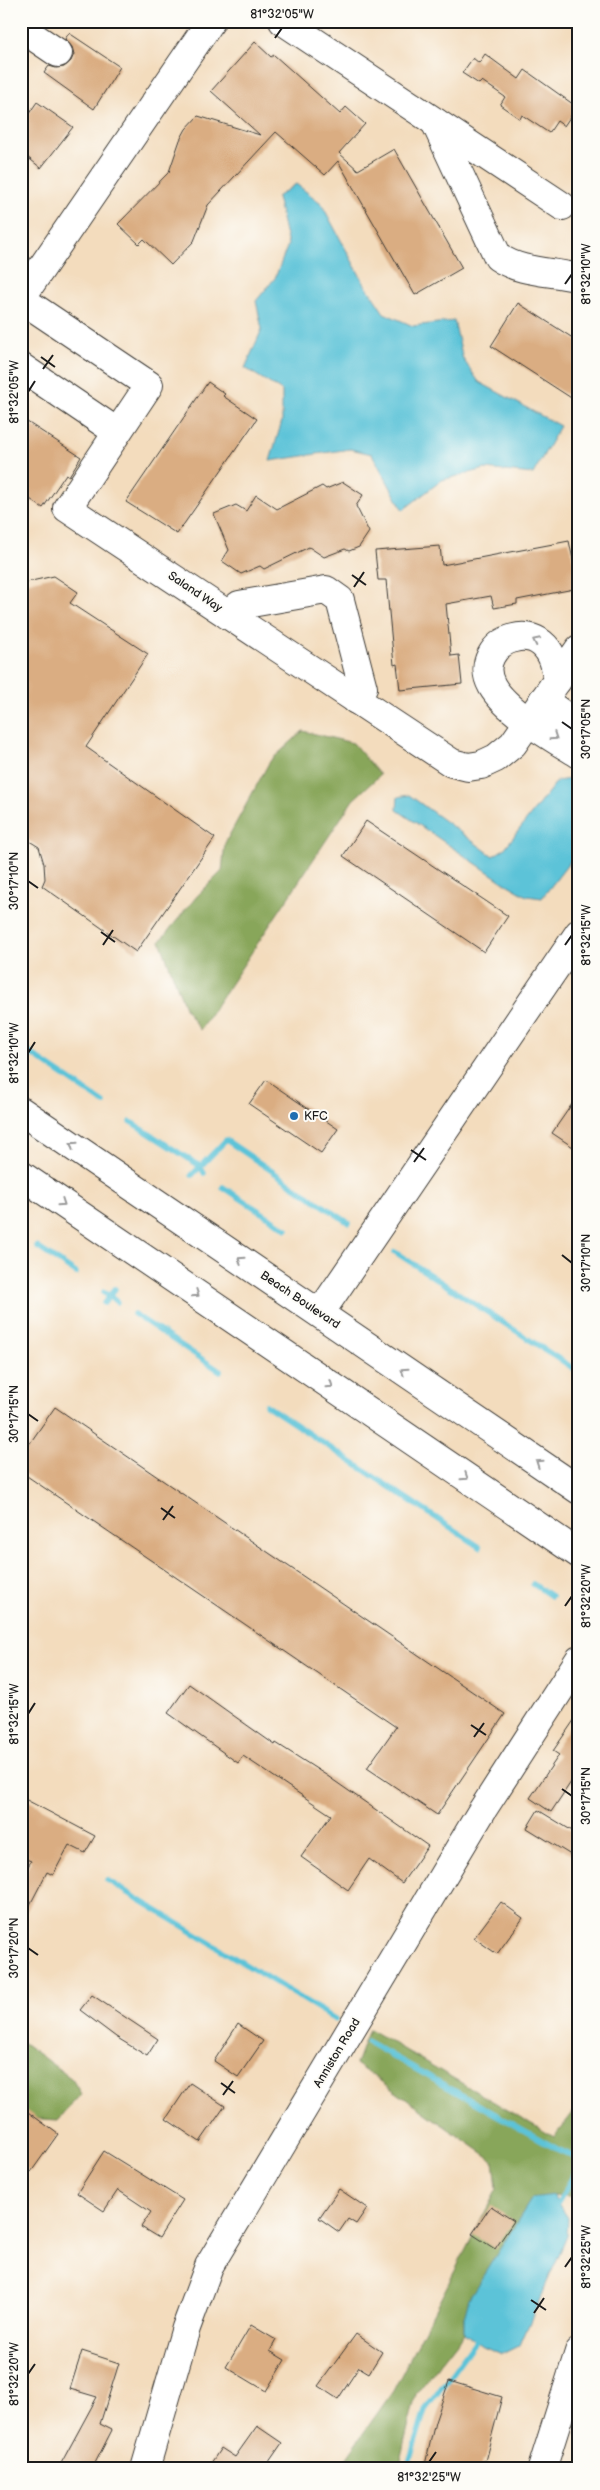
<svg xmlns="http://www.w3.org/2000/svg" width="600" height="2490" font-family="'Balsamiq Sans',sans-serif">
  <rect width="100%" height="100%" fill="#fdfcf7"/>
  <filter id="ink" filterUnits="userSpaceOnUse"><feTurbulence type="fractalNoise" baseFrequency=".02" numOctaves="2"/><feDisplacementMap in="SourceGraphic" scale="10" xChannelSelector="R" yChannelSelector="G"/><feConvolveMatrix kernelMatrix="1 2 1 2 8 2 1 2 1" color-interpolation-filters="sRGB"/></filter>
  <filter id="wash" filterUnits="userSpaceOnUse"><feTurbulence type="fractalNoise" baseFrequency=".0096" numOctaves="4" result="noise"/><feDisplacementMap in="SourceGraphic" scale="20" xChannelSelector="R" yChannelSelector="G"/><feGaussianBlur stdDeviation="1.12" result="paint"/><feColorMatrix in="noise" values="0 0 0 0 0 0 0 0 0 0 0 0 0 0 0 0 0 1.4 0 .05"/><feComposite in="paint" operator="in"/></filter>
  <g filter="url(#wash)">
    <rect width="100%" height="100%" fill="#f3dcbd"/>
    <g fill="#88a65a" stroke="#52613b">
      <path d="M303 731 353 743 380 775 353 800 200 1030 186 1010 160 941 197 896 222 871 225 843 270 761Z"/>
      <path d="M369 2029 554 2137 579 2105V2197L553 2195 464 2317V2333L416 2394 398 2469H338L393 2391 497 2189 494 2161 356 2064Z"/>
      <path d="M21 2041 72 2079 81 2094 58 2120 26 2118 21 2120Z"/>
    </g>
    <g fill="#5bc3d8" stroke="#3c707a">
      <path d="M296 184 321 203 364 283 384 313 413 326 454 321 463 359 479 382 560 426 533 474 485 469 442 480 403 510 372 454 350 449 270 461 282 421V391L245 368 262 329 256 301 275 278 288 245 277 197Z"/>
      <path d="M570 779 579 787V850L542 898 527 896 503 882 397 810 398 797 409 795 493 856 504 849 557 781Z"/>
      <path d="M553 2195 568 2218 567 2236 520 2345 502 2354 483 2346 464 2333V2317L469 2298 532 2198Z"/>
    </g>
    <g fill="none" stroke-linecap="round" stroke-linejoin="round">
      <g stroke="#5bc3d8" stroke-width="5.5">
        <path d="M21 1047 104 1103"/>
        <path d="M131 1122 200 1166 204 1173"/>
        <path d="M192 1175 226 1140 349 1223"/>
        <path d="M223 1187 287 1229"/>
        <path d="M37 1247 76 1273"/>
        <path d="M395 1252 579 1372"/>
        <path d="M104 1292 117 1302"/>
        <path d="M104 1303 115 1289"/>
        <path d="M134 1314 220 1371"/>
        <path d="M266 1405 480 1547"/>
        <path d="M533 1584 551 1596"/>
        <path d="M107 1880 335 2019"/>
        <path d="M368 2042 557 2149 579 2159"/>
        <path d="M555 2208 579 2166"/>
        <path d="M407 2469 425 2410 479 2336"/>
      </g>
    </g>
    <g id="blocks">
      <g fill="#daad82">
        <path d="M69 33 120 67 94 109 44 73 49 66 56 68 64 67 71 61 74 54 72 47 65 39Z"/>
        <path d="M255 42 271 57 274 55 340 114 346 107 365 124 339 153 358 170 394 149 462 268 415 295 338 161 325 175 276 132 208 205 194 241 171 265 144 239 139 244 118 224 169 172 180 140 186 129 198 116 260 135 211 91Z"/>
        <path d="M485 54 519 79 525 70 577 107 564 126 557 121 549 133 522 115 520 119 500 105 505 97 482 81 479 84 462 73 473 58 479 63Z"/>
        <path d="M37 102 73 127 41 168 21 152V125Z"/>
        <path d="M518 303 579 342V403L491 346Z"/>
        <path d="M208 382 225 394 223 396 257 419 177 534 126 502Z"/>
        <path d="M21 418 81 457 69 476 66 474 43 508 21 493Z"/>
        <path d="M343 482 363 495 356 506 369 532 359 547 349 551 345 549 324 557 309 547 264 569 260 566 241 574 222 561 229 550 214 514 236 505 246 511 256 495 277 509 322 486 326 489Z"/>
        <path d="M569 541 579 588 517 600V604L494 608 491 596 446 604 451 656 459 655 462 684 400 690 397 664 394 665 386 580H378L375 551 440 546 442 565Z"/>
        <path d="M54 576 78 592 70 603 148 654 86 747 215 838 136 952 42 886 45 879 44 864 39 847 21 836V590L27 582Z"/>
        <path d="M366 821 508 916 484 952 343 856Z"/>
        <path d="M266 1080 338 1129 321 1153 249 1104Z"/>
        <path d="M579 1094V1151L552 1133Z"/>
        <path d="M55 1407 505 1714 437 1815 367 1768 396 1727 21 1472V1456Z"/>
        <path d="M189 1684 275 1745 276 1743 326 1775 428 1846 402 1883 369 1859 348 1890 301 1857 331 1815 243 1756 238 1763 168 1713Z"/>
        <path d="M579 1713V1770L551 1812 530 1798 559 1755 553 1751Z"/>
        <path d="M21 1797 95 1836 85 1853 69 1845 53 1875 47 1872 21 1922V1880L31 1861 21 1857Z"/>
        <path d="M538 1810 579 1835V1860L527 1828Z"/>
        <path d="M501 1902 523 1918 497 1954 474 1938Z"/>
        <path d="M92 1995 158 2039 147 2056 116 2037 80 2010Z"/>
        <path d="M238 2024 263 2041 238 2077 214 2061Z"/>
        <path d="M190 2083 225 2106 200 2142 166 2119Z"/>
        <path d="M21 2107 58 2134 31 2172 21 2165Z"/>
        <path d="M104 2151 183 2200 159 2238 141 2227 151 2212 118 2190 104 2211 77 2193Z"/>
        <path d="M339 2189 367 2208 356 2224 348 2219 339 2232 319 2218Z"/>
        <path d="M491 2206 514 2221 495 2249 472 2234Z"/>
        <path d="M251 2325 276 2340 270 2351 285 2360 266 2391 226 2367Z"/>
        <path d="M356 2334 382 2352 369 2373 359 2367 338 2399 318 2386Z"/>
        <path d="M82 2351 119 2363 100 2424 112 2430 92 2469H58L97 2397 70 2389Z"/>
        <path d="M449 2381 502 2397 485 2461H482L480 2469H424L435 2422Z"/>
        <path d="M257 2426 282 2443 264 2469H207L221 2448 235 2457Z"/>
      </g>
    </g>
  </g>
  <g filter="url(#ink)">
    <use href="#blocks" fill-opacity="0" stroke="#3c3934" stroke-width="1"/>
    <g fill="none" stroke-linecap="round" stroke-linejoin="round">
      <g stroke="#3c3934" stroke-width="30">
        <g id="minor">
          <path d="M283 21 562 206"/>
          <path d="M21 28 58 53"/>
          <path d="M435 122 498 257C521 273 552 271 579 278"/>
          <path d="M21 298 211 21"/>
          <path d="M21 299 149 385 67 508 452 763 468 767 481 765 496 758 513 744 579 649"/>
          <path d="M21 367 117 432"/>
          <path d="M228 615 239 605 326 590 340 600 363 688 356 700"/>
          <path d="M557 681C553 605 467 641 492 686 507 712 553 738 579 754"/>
          <path d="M543 700 579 726"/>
          <path d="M320 1313 579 933"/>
          <path d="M145 2469 186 2328 209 2266 483 1809 579 1660"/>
          <path d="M542 2469 579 2352"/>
        </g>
      </g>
      <g stroke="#3c3934" stroke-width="30">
        <g id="highway">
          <path d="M21 1111 579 1490"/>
          <path d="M21 1175 579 1554"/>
        </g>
      </g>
      <use href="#minor" stroke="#fff" stroke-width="28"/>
      <use href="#highway" stroke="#fff" stroke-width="28"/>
    </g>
    <defs><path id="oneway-chevron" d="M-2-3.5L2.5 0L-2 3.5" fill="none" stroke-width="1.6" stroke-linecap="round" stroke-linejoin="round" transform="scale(1.25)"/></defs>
    <g stroke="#999">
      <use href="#oneway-chevron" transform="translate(536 641) rotate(-154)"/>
      <use href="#oneway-chevron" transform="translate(554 737) rotate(34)"/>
      <use href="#oneway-chevron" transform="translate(73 1145) rotate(-146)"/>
      <use href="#oneway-chevron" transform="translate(62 1203) rotate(34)"/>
      <use href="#oneway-chevron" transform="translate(241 1260) rotate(-146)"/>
      <use href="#oneway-chevron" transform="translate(196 1294) rotate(34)"/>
      <use href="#oneway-chevron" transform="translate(404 1371) rotate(-146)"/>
      <use href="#oneway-chevron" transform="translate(330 1385) rotate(34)"/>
      <use href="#oneway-chevron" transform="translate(539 1463) rotate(-146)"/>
      <use href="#oneway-chevron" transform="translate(465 1477) rotate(34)"/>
    </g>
  </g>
  <path fill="none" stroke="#1c1c1c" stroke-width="2" d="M275 38 282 28M565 284 572 274M41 357 55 367M43 369 53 355M28 392 35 381M352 575 366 585M354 587 364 572M562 722 572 729M28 881 38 888M101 932 115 942M103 945 113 930M565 945 572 935M28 1053 35 1042M411 1150 426 1160M414 1162 424 1148M562 1255 572 1263M28 1414 38 1421M161 1508 175 1518M163 1520 173 1506M565 1606 572 1596M28 1714 35 1703M471 1725 486 1735M474 1737 484 1723M562 1789 572 1796M28 1948 38 1955M221 2083 235 2093M223 2095 233 2081M565 2267 572 2257M531 2300 546 2310M534 2313 544 2298M28 2374 35 2364M429 2462 436 2452"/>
  <circle fill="#1f6fb2" stroke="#fdfcf7" stroke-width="2" cx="294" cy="1116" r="5"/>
  <g text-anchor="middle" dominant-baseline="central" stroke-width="4" stroke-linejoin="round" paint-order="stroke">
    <g font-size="12" fill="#1c1c1c" stroke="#fdfcf7">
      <text transform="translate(195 592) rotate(34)">Saland Way</text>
      <text transform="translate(300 1300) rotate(34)">Beach Boulevard</text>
      <text transform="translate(337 2053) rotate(-59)">Anniston Road</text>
    </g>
    <g font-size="12" fill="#1c1c1c" stroke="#fdfcf7" text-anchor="start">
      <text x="304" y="1116">KFC</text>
    </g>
  </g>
  <rect width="600" height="2490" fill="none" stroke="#fdfcf7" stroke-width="55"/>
  <rect x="28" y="28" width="544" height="2434" fill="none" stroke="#1c1c1c" stroke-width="2"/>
  <g font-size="12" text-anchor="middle" fill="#1c1c1c">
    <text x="282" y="18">81°32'05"W</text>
    <text transform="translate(586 274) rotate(-90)" y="4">81°32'10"W</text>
    <text transform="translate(14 392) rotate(-90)" y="4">81°32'05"W</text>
    <text transform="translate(586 729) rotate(-90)" y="4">30°17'05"N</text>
    <text transform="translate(14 881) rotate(-90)" y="4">30°17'10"N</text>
    <text transform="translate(586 935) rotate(-90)" y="4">81°32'15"W</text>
    <text transform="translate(14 1053) rotate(-90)" y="4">81°32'10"W</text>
    <text transform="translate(586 1263) rotate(-90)" y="4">30°17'10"N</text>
    <text transform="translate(14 1414) rotate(-90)" y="4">30°17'15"N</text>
    <text transform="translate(586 1596) rotate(-90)" y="4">81°32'20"W</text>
    <text transform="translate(14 1714) rotate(-90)" y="4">81°32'15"W</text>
    <text transform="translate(586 1796) rotate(-90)" y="4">30°17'15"N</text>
    <text transform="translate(14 1948) rotate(-90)" y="4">30°17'20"N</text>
    <text transform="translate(586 2257) rotate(-90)" y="4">81°32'25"W</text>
    <text transform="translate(14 2374) rotate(-90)" y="4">81°32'20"W</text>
    <text x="429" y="2481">81°32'25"W</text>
  </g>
</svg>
